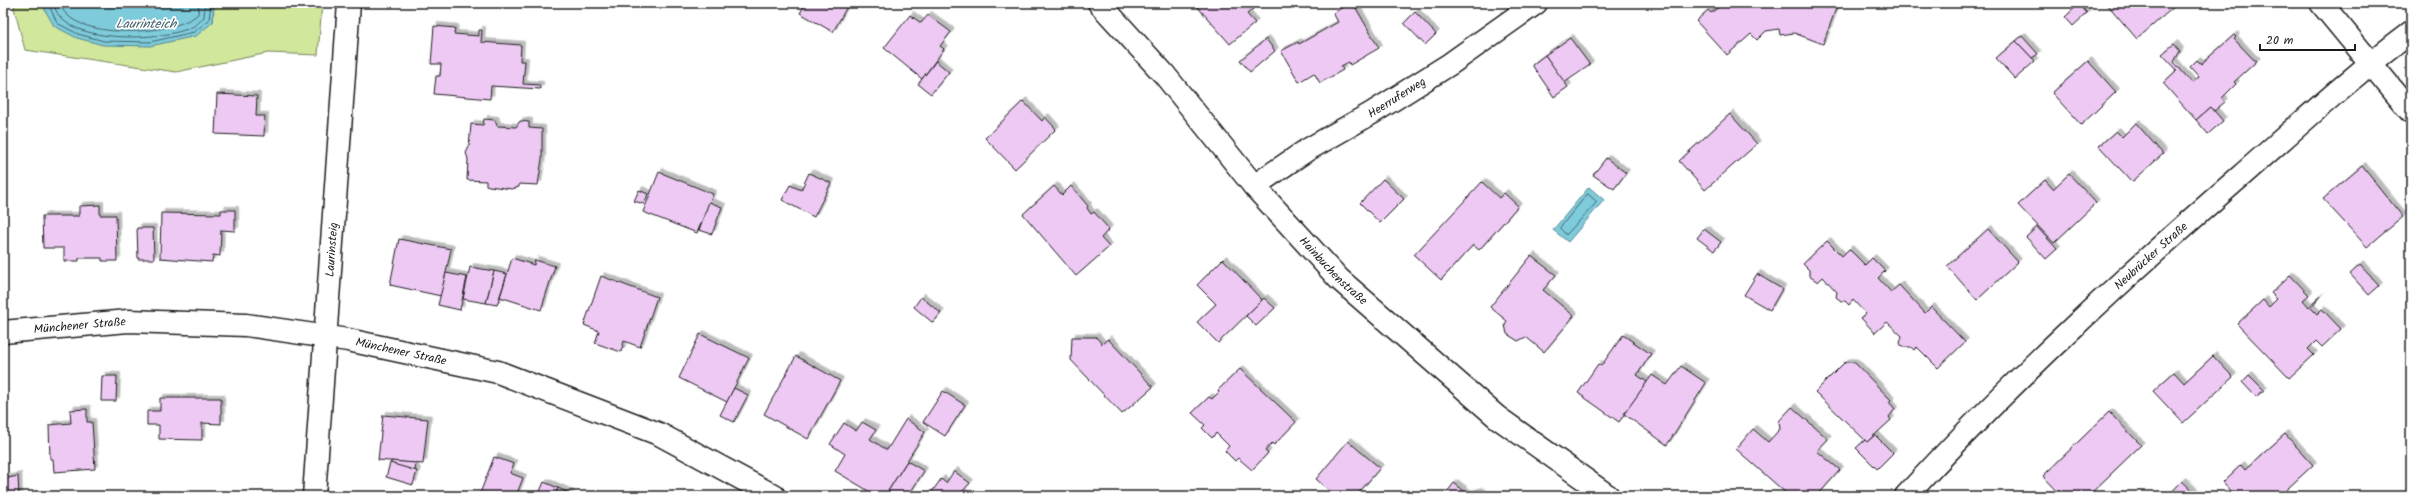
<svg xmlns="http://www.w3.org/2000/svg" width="2414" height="499" font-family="Kalam,sans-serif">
  <defs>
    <filter id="shadow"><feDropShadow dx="3.5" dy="-3.5" stdDeviation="0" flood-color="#0004"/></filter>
  </defs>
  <rect width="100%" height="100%" fill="#fff"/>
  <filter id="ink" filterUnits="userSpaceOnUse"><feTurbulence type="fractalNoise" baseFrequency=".025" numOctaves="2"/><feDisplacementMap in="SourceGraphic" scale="8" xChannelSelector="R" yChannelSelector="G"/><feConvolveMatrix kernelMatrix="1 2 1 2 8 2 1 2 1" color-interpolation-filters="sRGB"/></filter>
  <g filter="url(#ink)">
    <path fill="#d0e79c" stroke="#76825c" d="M15 3H44L45 10 213 22 214 3H322L318 55 268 53 176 72 25 50 14 8Z"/>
    <g fill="#7ecbdc" stroke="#57858f">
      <path d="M44 3H214L213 22 196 36 150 46 103 45 77 38 54 26 45 10Z"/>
      <path d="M1589 187 1604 200 1568 242 1553 230Z"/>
    </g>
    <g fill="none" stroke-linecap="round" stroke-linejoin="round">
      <g stroke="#436269" stroke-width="1">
        <path d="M48 3 57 23 78 34 104 41 150 42 194 32 209 20 211 3"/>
        <path d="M54 3C58 46 165 41 192 27 197 25 201 20 204 17L205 3"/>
        <path d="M60 3C69 42 175 36 198 14L199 3"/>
        <path d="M1588 194 1597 202 1566 235 1560 228Z"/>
      </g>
    </g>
    <g fill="#edc9f4" stroke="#1c1c1c" filter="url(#shadow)">
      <path d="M806 3H849L833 32 800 13Z"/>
      <path d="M1194 3H1260L1247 14 1255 23 1230 44Z"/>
      <path d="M1350 3H1353L1379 48 1350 65 1349 62 1341 66 1343 70 1320 83 1314 73 1299 82 1281 51 1298 42 1299 44 1338 22 1333 13Z"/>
      <path d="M1717 3H1838L1823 44 1794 33 1780 35 1779 29 1766 31 1757 40 1751 34 1727 55 1696 21 1708 10 1711 13 1720 6Z"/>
      <path d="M2106 3H2174L2176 5 2137 39Z"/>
      <path d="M2079 4 2087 13 2073 26 2065 17Z"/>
      <path d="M1415 12 1436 34 1425 45 1404 23Z"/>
      <path d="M910 15 921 23 928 15 951 32 940 46 944 49 922 79 884 48Z"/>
      <path d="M434 26 455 28 454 34 479 36V30H482L481 42 521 45 520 61H525L523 84 540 85V89L491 86 490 99 434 94 436 76H440L441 64H431Z"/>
      <path d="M2234 35 2236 37 2234 39 2253 59 2257 61 2234 82 2236 84 2222 98 2225 102 2214 111 2211 107 2196 120 2163 83 2177 70 2162 54 2174 44 2180 51 2174 62 2192 83 2199 77 2190 67 2197 60 2201 64Z"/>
      <path d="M2022 36 2038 54 2032 58 2016 41Z"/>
      <path d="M1570 38 1590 65 1564 83 1545 55Z"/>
      <path d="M1266 39 1275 51 1250 72 1240 60Z"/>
      <path d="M2016 41 2035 61 2015 79 1996 58Z"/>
      <path d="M1545 55 1568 87 1554 97 1532 65Z"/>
      <path d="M936 61 949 72 931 94 918 84Z"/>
      <path d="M2088 61 2116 92 2081 125 2052 93Z"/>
      <path d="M217 94 257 96 256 116H265L264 136 215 134Z"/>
      <path d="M1023 101 1042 121 1045 117 1056 129 1015 169 985 138Z"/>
      <path d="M2211 107 2223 121 2208 134 2196 120Z"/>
      <path d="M1730 114 1757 144 1705 190 1679 161Z"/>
      <path d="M484 119 495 120 497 126 516 127 520 121 529 122V128L542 129V159L538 185 519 184V187L512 189 489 186 486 185V181L467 180 468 159 466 153 469 147 471 124 483 125Z"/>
      <path d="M2136 123 2163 154 2132 182 2099 146 2116 131 2122 137Z"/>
      <path d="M1606 158 1626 173 1614 189 1593 175Z"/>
      <path d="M2362 166 2403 217 2367 247 2323 199Z"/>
      <path d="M659 172 713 194 697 233 643 212Z"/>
      <path d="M809 173 831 183 814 217 782 200 790 185 801 190Z"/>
      <path d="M2069 174 2096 203 2054 243 2018 205 2045 180 2053 189Z"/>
      <path d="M1383 179 1404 199 1380 223 1360 203Z"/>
      <path d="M1482 182 1499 198 1504 193 1518 206 1479 250 1473 245 1441 280 1414 255Z"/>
      <path d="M1054 186 1062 195 1071 186 1088 206 1087 208 1091 214 1094 212 1109 229 1101 238 1109 247 1076 276 1023 214Z"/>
      <path d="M639 190 648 194 644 204 634 201Z"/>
      <path d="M709 202 722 207 712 234 699 230Z"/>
      <path d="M100 205V215H116L117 261H102V258H79V261H64V248H43L42 216H79V206Z"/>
      <path d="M221 210H235V231L221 230 220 256 213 255 212 262 160 258 161 213 221 214Z"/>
      <path d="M2037 227 2057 249 2046 259 2026 237Z"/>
      <path d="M137 228H153L154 259H138Z"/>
      <path d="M1704 229 1721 242 1714 251 1697 238Z"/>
      <path d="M1988 229 2018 262 1977 300 1947 266Z"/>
      <path d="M399 239 451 249 441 296 390 285Z"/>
      <path d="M1827 241 1842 256 1849 249 1865 265 1872 258 1885 271 1878 278 1891 292 1899 285 1925 313 1931 307 1965 342 1938 368 1917 347 1914 350 1911 347H1902L1900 343 1902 336 1887 322 1875 333 1861 318 1866 314 1853 300 1849 305 1845 301H1841L1836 297 1837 292 1823 277 1818 282 1809 276V270L1803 264Z"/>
      <path d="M1531 256 1556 275 1543 290 1574 316 1544 352 1526 337 1518 341 1507 334 1505 325 1507 321 1490 307Z"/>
      <path d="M512 258 534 265 535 260 555 266 541 310 500 297Z"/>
      <path d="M1223 259 1262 300 1218 343 1197 322 1216 304 1197 285Z"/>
      <path d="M2360 265 2379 286 2369 295 2350 274Z"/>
      <path d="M470 267 494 271 486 303 463 299Z"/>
      <path d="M494 271 507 274 497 305 486 303Z"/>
      <path d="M446 273 467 277 460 310 438 305Z"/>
      <path d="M1757 274 1782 289 1770 310 1744 295Z"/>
      <path d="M2290 275 2309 295 2303 300 2309 307 2321 296 2311 308 2317 314 2322 309 2341 329 2322 347 2316 341 2308 349 2314 355 2289 378 2237 324 2263 300 2269 307 2277 299 2271 293Z"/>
      <path d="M601 276 657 297 640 347 624 341 621 352 595 343 599 331 584 325Z"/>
      <path d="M921 297 941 313 933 323 914 307Z"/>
      <path d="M1264 298 1275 308 1256 326 1246 316Z"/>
      <path d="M700 334 749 358 727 402 679 378Z"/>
      <path d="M1623 335 1651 354 1637 375 1647 382 1619 422 1578 393 1598 364 1601 366Z"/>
      <path d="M1072 337H1096L1102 344 1108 339 1153 387 1122 414 1071 360Z"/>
      <path d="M796 356 840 381 808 439 764 414Z"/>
      <path d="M2213 356 2233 377 2183 423 2153 391 2174 372 2184 383Z"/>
      <path d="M1849 362 1855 363 1891 400 1889 402 1895 409 1889 417 1891 420 1867 442 1815 392 1844 363Z"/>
      <path d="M1681 366 1706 383 1667 445 1624 414 1652 375 1667 385Z"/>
      <path d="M1240 369 1296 422 1274 445 1272 443 1265 451 1268 453 1252 470 1238 458 1235 461 1225 451 1229 446 1216 433 1212 438 1202 428 1205 425 1192 413 1209 397 1212 399 1219 392 1218 390Z"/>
      <path d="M2249 375 2264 390 2256 397 2242 382Z"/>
      <path d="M102 376H117L116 401H101Z"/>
      <path d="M734 388 748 395 734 422 720 415Z"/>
      <path d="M943 391 965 405 945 436 923 422Z"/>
      <path d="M160 398H221V424L202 423V440L159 439V425H147V411H160Z"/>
      <path d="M1792 407 1828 439 1817 451 1840 470 1817 496H1785L1787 494 1736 449 1753 429 1768 442 1780 429 1779 421Z"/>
      <path d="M87 409V422H92L95 469 54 472 53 459H50L49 425 71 423 70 410Z"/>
      <path d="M2109 412 2141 445 2088 496H2062L2043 476Z"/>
      <path d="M383 415 428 419 423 464 378 460Z"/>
      <path d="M906 419 925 432 885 496H877L835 471 845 454 830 444 844 423 856 431 862 422 876 430 870 439 887 450Z"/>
      <path d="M2285 434 2313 465 2286 490 2282 496H2236L2223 482 2241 465 2245 470Z"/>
      <path d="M1875 435 1893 453 1877 469 1856 448 1865 440 1867 442Z"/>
      <path d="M1348 441 1380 468 1356 496H1335L1316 479Z"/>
      <path d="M494 457 514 464 510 473 523 478 516 496H479Z"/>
      <path d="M391 461 416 463 415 471 391 464Z"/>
      <path d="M907 461 924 471 908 496H885Z"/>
      <path d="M390 463 417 471 413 485 386 477Z"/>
      <path d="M954 471 970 483 962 492 967 496H929L941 479 946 483Z"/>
      <path d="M18 476 19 496H3V479Z"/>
      <path d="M2182 481 2198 496H2168Z"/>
      <path d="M544 482 558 488 555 496H538Z"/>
      <path d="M1454 483 1468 494 1479 491 1486 496H1444Z"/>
      <path d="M558 488 571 494 570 496H555Z"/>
    </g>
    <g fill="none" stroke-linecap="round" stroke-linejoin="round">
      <g stroke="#1c1c1c" stroke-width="25">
        <g id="minor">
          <path id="s1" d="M1099 3 1164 74 1254 186 1339 279 1497 417 1608 496"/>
          <path d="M2321 3 2411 112"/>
          <path id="s2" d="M1254 186 1307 150 1372 113 1450 64 1536 3"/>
          <path id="s3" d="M3 332 128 321 246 325 348 340 498 372 659 434 774 496"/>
          <path id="s4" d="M314 496 349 3"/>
          <path id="s5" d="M1906 496C2010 382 2126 276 2242 175 2298 126 2352 76 2411 32"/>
        </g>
      </g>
      <use href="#minor" stroke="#fff" stroke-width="22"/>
    </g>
  </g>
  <g text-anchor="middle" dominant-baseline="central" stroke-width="3.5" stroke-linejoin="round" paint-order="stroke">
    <g font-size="12" fill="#1c1c1c" stroke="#fff">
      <text stroke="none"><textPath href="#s2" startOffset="168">Heerruferweg</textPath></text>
      <text stroke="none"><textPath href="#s4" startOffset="247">Laurinsteig</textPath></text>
      <text stroke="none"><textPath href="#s5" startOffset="343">Neubrücker Straße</textPath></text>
      <text stroke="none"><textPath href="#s1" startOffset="356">Hainbuchenstraße</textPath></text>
      <text stroke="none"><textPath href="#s3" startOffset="77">Münchener Straße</textPath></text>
      <text stroke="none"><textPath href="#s3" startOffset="401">Münchener Straße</textPath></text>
    </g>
    <g font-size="13" font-style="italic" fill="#436269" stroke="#fff">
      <text x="146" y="24">Laurinteich</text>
    </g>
  </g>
  <rect width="2414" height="499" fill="none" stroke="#fff" stroke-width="16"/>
  <rect x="8" y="8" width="2398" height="483" fill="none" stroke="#1c1c1c" stroke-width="1.5" filter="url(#ink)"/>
  <path d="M2260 44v6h95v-6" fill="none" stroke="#1c1c1c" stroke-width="2"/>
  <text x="2266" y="44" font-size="12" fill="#1c1c1c" stroke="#ffffff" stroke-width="3" paint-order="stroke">20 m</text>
</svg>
